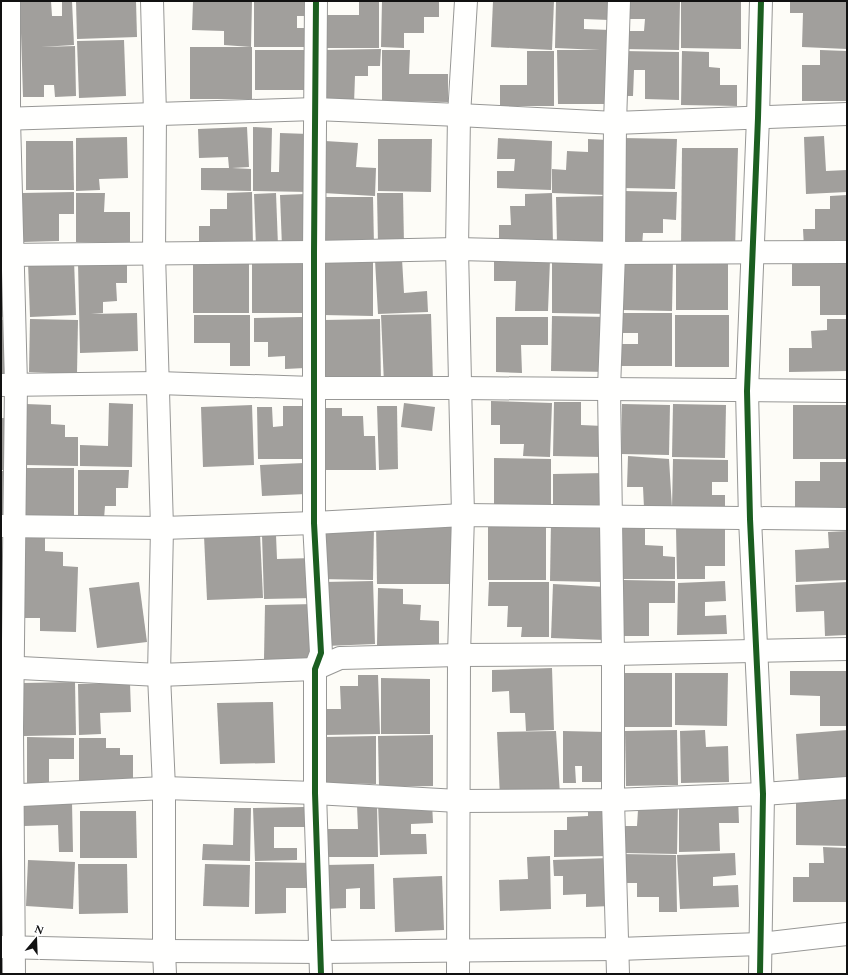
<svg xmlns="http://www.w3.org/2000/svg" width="848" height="975" font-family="Spectral,serif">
  <rect width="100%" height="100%" fill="#fdfcf7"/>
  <g fill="#a19f9c">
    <path d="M20 1H51L52 16H62V1H72L74 45 41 47 75 46 76 96 55 97 54 85H44V97H23Z"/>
    <path d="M76 1H136L137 37 77 39Z"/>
    <path d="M193 1H252L251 47 224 45V31L192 30Z"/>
    <path d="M254 1H307V16H297V28H308V47H254Z"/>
    <path d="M359 1H379V48H325V15H359Z"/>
    <path d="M382 1H439V17H424V33H404V48L381 47Z"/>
    <path d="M493 1H554L552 50 491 47Z"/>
    <path d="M556 1H610L609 20 584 19V29L610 30V104H558L557 50H600L555 48Z"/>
    <path d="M625 1H680L679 50 624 49V31H644L645 19H626Z"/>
    <path d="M681 1H741V49L681 48Z"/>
    <path d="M790 1H847V49L802 47 803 13H790Z"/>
    <path d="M124 40 126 96 79 98 77 41Z"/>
    <rect x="190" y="47" width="62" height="52"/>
    <path d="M381 49 380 66H368V76H355L354 104 322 103 324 50Z"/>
    <rect x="255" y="50" width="54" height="40"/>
    <path d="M382 50H410L409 74H448V102L382 101Z"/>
    <path d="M820 50 847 51V101H802V65H820Z"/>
    <path d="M527 51H554V106H500V85H527Z"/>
    <path d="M623 51 679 52V100L645 99V70H634L633 96H622Z"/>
    <path d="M682 51 709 52V67L720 68V85H737V106L681 105Z"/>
    <path d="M247 127 249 167 232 168 251 169V191L201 190V168H229L228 157 199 158 198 129Z"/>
    <path d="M253 127 272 128 271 172H279L280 133 309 134V192L253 191Z"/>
    <path d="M824 136 826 171 847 170V192L806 194 804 137Z"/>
    <path d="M127 137 128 178 99 179 100 190 76 191V138Z"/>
    <path d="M498 138 552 141 551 190 497 188V171H514L515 159H497Z"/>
    <path d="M622 138 677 139 675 189 621 188Z"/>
    <path d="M378 139H432L431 192 378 191Z"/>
    <path d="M588 139 608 140 607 195 552 193V169L566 170 567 151 588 152Z"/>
    <path d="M26 141H73L74 190H26Z"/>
    <path d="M325 141 358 143 356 167 376 168 375 196 323 193Z"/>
    <path d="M682 148H738L735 250 681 249Z"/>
    <path d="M623 191 677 192 676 220 663 219V233H643L642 246H621Z"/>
    <path d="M74 192V214H59V241L23 242 22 193Z"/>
    <path d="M252 192 253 248 199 249V226H210V209H227V193Z"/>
    <path d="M76 193H105L104 212H130V243L76 242Z"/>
    <path d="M276 193 278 246 256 247 254 194Z"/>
    <path d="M377 193H403L404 244H378Z"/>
    <path d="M552 193 553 246 499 247V225H511L510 206H525V194Z"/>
    <path d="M306 194 308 246 282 247 280 195Z"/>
    <path d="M847 195V248H804L803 229H815V209H830V196Z"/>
    <path d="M607 196V244H557L556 197Z"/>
    <path d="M324 197H373L374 246H324Z"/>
    <path d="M494 258 550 260 548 311H515L516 281H494Z"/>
    <path d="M402 259 404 293 427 291 428 312 378 314 375 260Z"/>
    <path d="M623 259 673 260 672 311 622 310Z"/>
    <path d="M74 260 76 315 30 317 28 262Z"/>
    <path d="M323 260H373V316L323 315Z"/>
    <path d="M552 260H611V314L552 313Z"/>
    <rect x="676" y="260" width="52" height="50"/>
    <path d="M127 261V283H116L117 301 103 302V313L91 314 137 313 138 351 80 353 78 263Z"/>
    <rect x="193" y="261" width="56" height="52"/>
    <path d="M252 261 302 262 303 313H252Z"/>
    <path d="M792 262 847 263V315H820V286H792Z"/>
    <path d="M8 264 11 316 1 317V265Z"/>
    <path d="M621 313H672V366H620V344H638V333H621Z"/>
    <path d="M431 314 433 382 384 384 381 315Z"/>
    <path d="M194 315H250V366H230V343H194Z"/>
    <rect x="675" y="315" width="54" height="52"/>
    <path d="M552 316 610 317 609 372 551 371Z"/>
    <path d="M303 317 305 368 285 369V356L268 357V342H254V318Z"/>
    <path d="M496 317H548V345H521L522 373 496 372Z"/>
    <path d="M30 319 78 320 77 374 29 372Z"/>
    <path d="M380 319 381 384H325L324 320Z"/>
    <path d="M827 319H847V371L789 372V348H812L811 331 827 330Z"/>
    <rect x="1" y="320" width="6" height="55"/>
    <path d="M491 401 552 403 550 457 523 456 524 444H500V425H491Z"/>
    <path d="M554 402H581V425L603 426 602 457 553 456Z"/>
    <path d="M109 403 133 404 132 467 80 466V445L108 446Z"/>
    <path d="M404 403 435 407 432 431 401 427Z"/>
    <path d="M26 404 51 405V424L65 425V437H78V466L25 465Z"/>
    <path d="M622 404 670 405 669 455 621 454Z"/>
    <path d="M673 404 726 405 725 458 672 457Z"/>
    <path d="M252 405 254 465 203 467 201 407Z"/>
    <rect x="793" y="405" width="54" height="54"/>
    <path d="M283 406H304V459H258L257 407H272L273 427 283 426Z"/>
    <path d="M377 406H397L398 469 379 470Z"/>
    <path d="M324 408H342V416H363L364 436H375L376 470H325Z"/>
    <rect x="1" y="418" width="5" height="52"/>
    <path d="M628 456 669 459 672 508H644L643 487H627Z"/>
    <path d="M494 458 551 459V510L494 509Z"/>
    <path d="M673 459 728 460V482H712V495H725V508H672Z"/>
    <path d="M820 462H846V512L795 513V481H820Z"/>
    <path d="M304 463 306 494 262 496 260 465Z"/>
    <rect x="25" y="468" width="49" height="48"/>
    <path d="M78 470H129L128 488H116V506H105L104 519H78Z"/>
    <path d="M1 471H6L7 520 1 521Z"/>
    <path d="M605 473 606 509H553V474Z"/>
    <rect x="488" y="522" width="58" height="58"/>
    <path d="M551 522 603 524 602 582 550 581Z"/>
    <path d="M376 523H453V584H377Z"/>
    <path d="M321 526 374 527 373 580 320 579Z"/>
    <path d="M622 526H645V545L663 546V556L675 557V579H622Z"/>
    <path d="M676 528H725V566H705V579H677Z"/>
    <path d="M847 531V580L796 582 795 550 829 548 828 532Z"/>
    <path d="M260 534 263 598 207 600 204 536Z"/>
    <path d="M262 535H276L277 559 313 558 314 598 264 599Z"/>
    <path d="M25 537H45V551L63 552V566L78 567 76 632 40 631V618H22Z"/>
    <path d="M623 580 675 581V603H649V636H623Z"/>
    <path d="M373 581 375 644 326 646 324 582Z"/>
    <path d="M725 581 726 601 705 602V616L726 615 727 634 677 635 678 583Z"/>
    <path d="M139 582 147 642 97 648 89 588Z"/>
    <path d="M489 582H549V637H521L522 627H507L508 606H488Z"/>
    <path d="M847 582V635L825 636 824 611 796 612 795 585Z"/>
    <path d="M553 584 607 587 605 640 551 638Z"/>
    <path d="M378 588 403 589V604L421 605 420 620 439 621V646L377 645Z"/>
    <rect x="1" y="591" width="8" height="27"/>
    <path d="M316 604 317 660 264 659 265 605Z"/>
    <path d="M552 668 554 730 526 731 525 713H510L509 691 492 692V670Z"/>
    <path d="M790 671H847V726H820V696L790 695Z"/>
    <rect x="623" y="673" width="49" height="54"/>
    <path d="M675 673H728L727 726 675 725Z"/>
    <path d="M358 675H378L380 734 324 735V709H341L340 686H358Z"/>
    <path d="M381 678 430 679V734H381Z"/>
    <path d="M75 682 76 735 24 736 23 683Z"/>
    <path d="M130 683 131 712 100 713 101 734 79 735 78 684Z"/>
    <path d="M273 702 275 763 220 764 217 703Z"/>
    <path d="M677 730 678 785 626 786 625 731Z"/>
    <path d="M705 730 706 747 728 746 729 782 681 783 680 731Z"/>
    <path d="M847 730V784L799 787 796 734Z"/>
    <path d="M556 731 560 795 500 798 497 732Z"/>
    <path d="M563 731 607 732V782H582V766H575L576 783H563Z"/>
    <path d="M433 735V786L379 787 378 736Z"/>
    <path d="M376 736V784L323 783 324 737Z"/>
    <path d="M27 737 74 738V759H49V787H27Z"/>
    <path d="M79 738H106V748H120V755H133V787H79Z"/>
    <path d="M796 794 847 795V846L796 845Z"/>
    <path d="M738 797 739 823H719L720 851 679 852V800Z"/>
    <path d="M657 801H678L677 854 622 853V826H637L638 810H657Z"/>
    <path d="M72 802 73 852H59L58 825 24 826V803Z"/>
    <path d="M432 802 433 823 411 824V834H426L427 854 380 855 378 803Z"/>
    <path d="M377 804 378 857H327L326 829H358L357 805Z"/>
    <path d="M588 805H609L610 856 554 857V830H567V817L588 816Z"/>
    <path d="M304 807 305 827H274V848H297V860L255 861 253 808Z"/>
    <path d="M234 808H251L250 861 202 860 203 844 233 845Z"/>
    <path d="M80 811H136L137 858H80Z"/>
    <path d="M823 847 846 848V902H793V877H809V863H824Z"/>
    <path d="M735 853 736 875 713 877V886L738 885 739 907 680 909 677 855Z"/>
    <path d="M622 854 676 855 677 912H659V897H637V883H622Z"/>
    <path d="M550 856 551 909 500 911 499 880 528 879 527 857Z"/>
    <path d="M609 858 611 906 586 907V894L563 895V876H554L553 860Z"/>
    <path d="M1 859H4L3 910H1Z"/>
    <path d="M28 860 75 862 73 909 26 906Z"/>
    <path d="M255 862 314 863V907H307V888H286V913L255 914Z"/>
    <path d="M78 864H127L128 913 79 914Z"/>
    <path d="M205 864 250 865 249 907 203 906Z"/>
    <path d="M374 864 375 909H360V888L346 889V908L326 909 325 865Z"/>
    <path d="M442 876 444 930 395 932 393 878Z"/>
  </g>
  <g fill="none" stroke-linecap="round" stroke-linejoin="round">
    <g stroke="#979795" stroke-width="24">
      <g id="minor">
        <path d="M9 1V119L16 384 12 728 14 974"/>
        <path d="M152 1 155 115 154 254 162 528 159 675 164 788V951L165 974"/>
        <path d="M316 1 314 252V523L321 653 315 669V793L321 974"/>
        <path d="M1 119 315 109 459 115 615 123 847 114"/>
        <path d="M1 255 314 252 457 249 614 253 847 252"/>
        <path d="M2 385 158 383 313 388H460L847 391"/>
        <path d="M1 526 162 528 314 523 463 515 847 519"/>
        <path d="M1 667 159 675 315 669 340 658 459 655 613 654 847 649"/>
        <path d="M1 796 164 788 315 793 458 801 613 800 763 794 847 788"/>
        <path d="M1 947 164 951 321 952 618 949 760 944 847 934"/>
        <path d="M458 974 459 655 463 515 457 249 459 115 466 1"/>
        <path d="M618 974 613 800V654L609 389 614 253 615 123 619 1"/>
        <path d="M760 974 763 794 750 519 747 391 758 118 761 1"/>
      </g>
    </g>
    <use href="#minor" stroke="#fffffe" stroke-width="22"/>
    <g stroke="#fff" stroke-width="8">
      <g id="cycleway">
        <path d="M316 1 314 252V523L321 653 315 669V793L321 974"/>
        <path d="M760 974 763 794 750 519 747 391 758 118 761 1"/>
      </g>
    </g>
    <use href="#cycleway" stroke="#1b5e20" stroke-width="6"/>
  </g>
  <rect width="848" height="975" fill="none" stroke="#111111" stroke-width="4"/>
  <g transform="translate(36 939) rotate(19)" stroke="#ffffff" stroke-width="3" paint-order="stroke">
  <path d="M0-3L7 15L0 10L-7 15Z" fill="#111111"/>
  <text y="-6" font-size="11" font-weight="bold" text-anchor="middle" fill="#111111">N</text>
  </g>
</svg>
